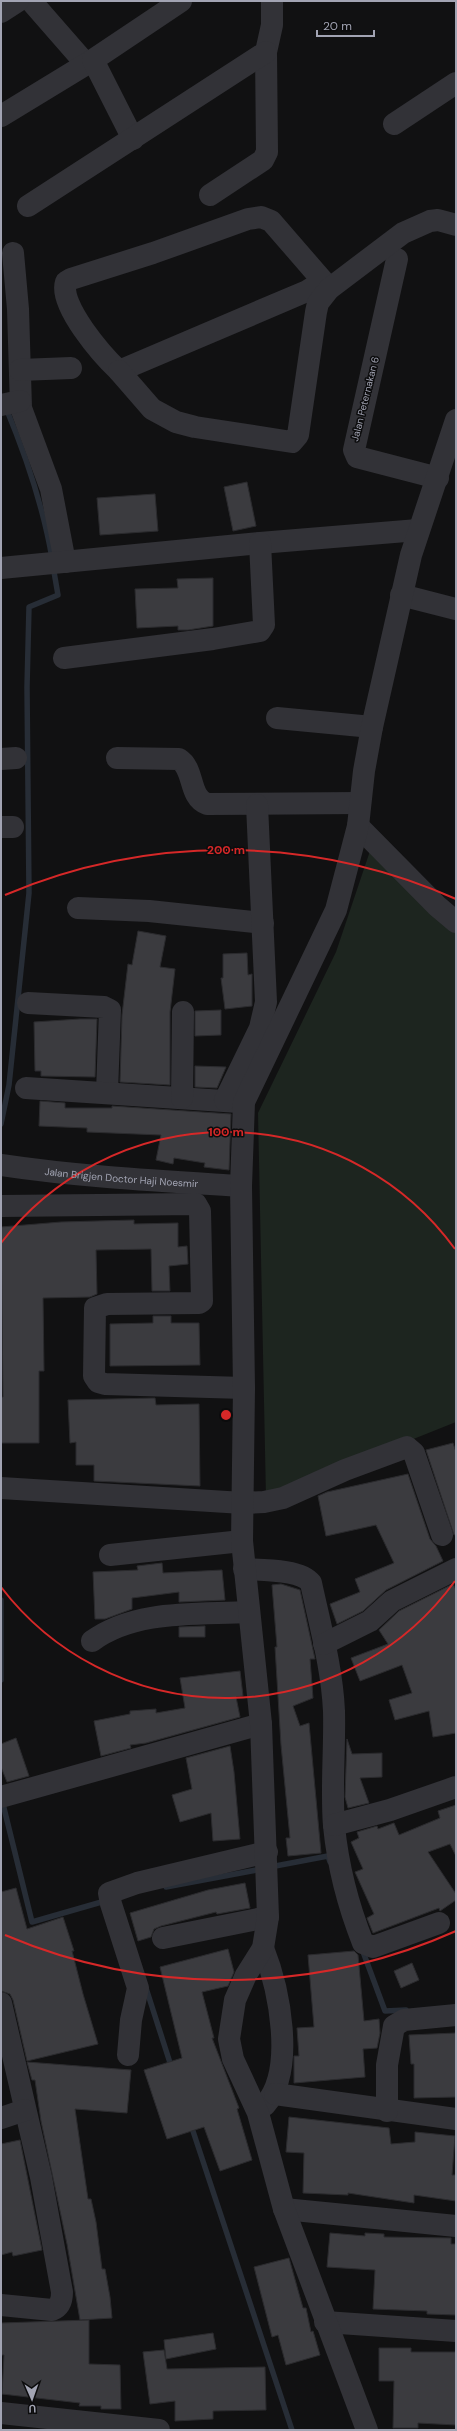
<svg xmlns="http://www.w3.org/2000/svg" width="457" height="2431" font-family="'DM Sans',sans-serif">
  <rect width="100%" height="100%" fill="#111112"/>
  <path fill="#1d251f" d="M370 851 456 933V1422L266 1498 258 1113 336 952Z"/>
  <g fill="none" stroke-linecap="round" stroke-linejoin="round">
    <g stroke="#272d36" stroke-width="5.5">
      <path d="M6 408C26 456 43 506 52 558"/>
      <path d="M1 1124 9 1085 29 893 27 687 29 607 58 595 53 566"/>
      <path d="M1 1600V1680"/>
      <path d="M2 1800 32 1922 105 1901"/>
      <path d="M270 1867 328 1856 330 1862"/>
      <path d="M166 1887 262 1869"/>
      <path d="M362 1949 385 2011 406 2010"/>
      <path d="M146 1988 172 2069"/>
      <path d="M191 2125 292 2430"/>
    </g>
  </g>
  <g fill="#3b3b3f" stroke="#2b2b2e">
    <path d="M247 482 256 526 233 531 224 487Z"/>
    <path d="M155 494 158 531 100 535 97 498Z"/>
    <path d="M213 578V626L188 630H178V626L137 628 135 589 178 588 177 579Z"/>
    <path d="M138 931 166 936 160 967 175 969 170 1012V1085L120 1082 122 1015 128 964 132 965Z"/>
    <path d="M247 953 248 975 252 974V1006L225 1009 221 978H223V954Z"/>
    <path d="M221 1010V1035L195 1036V1011Z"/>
    <path d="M80 1019H97L95 1077 41 1076V1071H35L34 1022Z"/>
    <path d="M195 1066 226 1067 217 1088 195 1087Z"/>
    <path d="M40 1101 65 1103V1108H112V1106L231 1114 229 1170 204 1167 205 1163 174 1158 173 1164 156 1160 161 1135 87 1132V1128L39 1126Z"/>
    <path d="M134 1220V1224L178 1223V1247L187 1246 188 1264 169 1266 170 1291H152L151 1249 96 1250 97 1294 90 1297 43 1298 44 1371H39V1443H1V1397H3L1 1227 61 1222Z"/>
    <path d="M153 1316H171V1323H199L200 1365 110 1366V1324L153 1323Z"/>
    <path d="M155 1398 156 1405 199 1404 200 1486 94 1481V1465H76V1442L70 1443 68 1400Z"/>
    <path d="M453 1443 456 1452V1534L454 1535 426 1450Z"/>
    <path d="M408 1474 430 1539 436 1546 443 1561 386 1590 363 1611 337 1624 330 1604 360 1592 355 1579 394 1563 376 1525 326 1536 318 1496 327 1492Z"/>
    <path d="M162 1563 163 1573 222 1570 225 1600 179 1602V1592L132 1598V1609L105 1619H95L93 1572 138 1570 137 1566Z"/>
    <path d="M281 1584 300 1590 315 1659H310L313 1698 293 1706 300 1726 309 1723 321 1853 288 1856 286 1838H290L281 1745 275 1647H277L272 1585Z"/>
    <path d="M453 1584 456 1590V1733L433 1737 429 1711 395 1720 389 1700 412 1693 402 1665 360 1681 351 1658 388 1644 379 1630 399 1611Z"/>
    <path d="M205 1626V1637H179V1627Z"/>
    <path d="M240 1671 243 1696 236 1697 240 1717 146 1743 130 1745 131 1748 101 1756 94 1721 130 1714V1711L156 1709V1713L185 1708 180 1678Z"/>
    <path d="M16 1738 29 1776 7 1782 1 1767V1744Z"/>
    <path d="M347 1739 352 1754 382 1753V1777L360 1778 369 1803 348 1808 345 1797Z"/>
    <path d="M230 1746 234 1772 240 1839 213 1841 211 1813 180 1822 172 1795 192 1789 186 1758Z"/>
    <path d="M456 1805V1856L450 1844 428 1852 456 1894V1900L440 1911 439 1908 373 1933 367 1918 374 1914 355 1872 363 1869 351 1842 359 1838 357 1832 377 1826 378 1829 394 1823 399 1835 440 1818 438 1811Z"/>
    <path d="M245 1883 250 1908 217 1914 216 1912 161 1926 154 1929 151 1937 138 1941 130 1913 208 1890Z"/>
    <path d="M16 1888 27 1929 63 1917 74 1951H72L83 1994 98 2044 27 2061 13 2000 10 1994 1 1991V1892Z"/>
    <path d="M228 1949 234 1972 228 1986 202 1992 214 2038H212L239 2108 237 2109 252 2160 220 2171 204 2127 167 2139 144 2070 182 2058 160 1967Z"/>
    <path d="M354 1951 358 1955 364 2021 379 2019 380 2033 377 2048 363 2049 365 2077 294 2083V2056H299L297 2028 314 2027 308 1955Z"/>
    <path d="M412 1963 419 1980 401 1988 394 1971Z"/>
    <path d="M456 2033V2097L414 2098V2064H411L409 2035Z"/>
    <path d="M27 2062 131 2070 127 2113 75 2109 88 2199H91L96 2222 102 2269H105L110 2297 112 2318 80 2320 67 2244 41 2121 35 2080H32Z"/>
    <path d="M289 2117 389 2128 391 2144 415 2142V2132L455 2136 452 2175H456V2201L414 2195V2203L348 2193V2195L303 2193 304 2153 286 2152Z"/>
    <path d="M20 2140 42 2250 13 2256 12 2252 1 2255V2144Z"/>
    <path d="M330 2233 365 2236V2233L384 2234V2237L451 2238V2244H456V2315L427 2314V2311L373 2309 375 2270 327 2267Z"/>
    <path d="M289 2258 303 2308H306L311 2332 313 2331 320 2355 286 2365 278 2335 272 2337 254 2267Z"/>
    <path d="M89 2320V2364L120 2365 121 2409H101V2406H79L80 2403 2 2394 4 2355H1V2323Z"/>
    <path d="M213 2333 216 2349 166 2359 164 2340Z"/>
    <path d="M379 2348H411V2352H456V2425L418 2423V2428H393L394 2381H379Z"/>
    <path d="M164 2350 167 2369 265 2367 266 2410 213 2411V2419L175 2421V2401L150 2404 143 2352Z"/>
  </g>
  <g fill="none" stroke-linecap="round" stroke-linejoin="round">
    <g stroke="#323237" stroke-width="22">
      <path d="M31 1 86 64"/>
      <path d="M1 12 18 1"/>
      <path d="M1 116 93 60"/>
      <path d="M394 124 456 83"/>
      <path d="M133 139 93 60 181 1"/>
      <path d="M210 195 263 160 267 152 266 52 272 25V1"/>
      <path d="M28 206 266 52"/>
      <path d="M13 253 18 309 21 408 51 489 65 562"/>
      <path d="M397 259 354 450 357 457 438 478"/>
      <path d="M323 281 307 291 119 371C103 356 58 305 66 282L71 279 153 253 248 219 261 217 271 221 323 281 329 289"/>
      <path d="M20 370 71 368"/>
      <path d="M119 371 152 409 176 422 195 427 292 442 298 435 316 312 318 303 329 289 403 233 430 221 438 220 456 225"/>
      <path d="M1 405 20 401"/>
      <path d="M1 568 260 543 418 530"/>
      <path d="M401 595 456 609"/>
      <path d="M64 658 213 639 260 631 264 625 260 543"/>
      <path d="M277 718 372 727"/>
      <path d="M117 758 179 759C195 769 188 797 207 804L360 803"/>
      <path d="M1 759 16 758"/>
      <path d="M358 826 437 906 456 922"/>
      <path d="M1 827H13"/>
      <path d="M78 908 149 911 263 923"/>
      <path d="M28 1003 104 1007 110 1010 107 1092"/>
      <path d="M26 1088 239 1102"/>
      <path d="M182 1098 183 1012"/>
      <path d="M225 1100 260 1028 266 1002 257 805"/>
      <path id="s1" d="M1 1165C81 1177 161 1181 241 1186"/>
      <path d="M1 1206 196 1204 200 1211 202 1301 199 1303 107 1304 95 1308 94 1376 98 1382 105 1384 244 1388"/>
      <path d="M1 1488 243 1503 264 1502 283 1498 345 1470 407 1447 414 1453 442 1535"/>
      <path d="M110 1555 242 1541"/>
      <path d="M244 1569C260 1570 301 1569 311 1583 320 1625 332 1668 334 1711 335 1749 331 1788 334 1826 338 1867 348 1905 363 1943L373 1947 439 1923"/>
      <path d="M92 1641C136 1609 197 1615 249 1612"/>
      <path d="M324 1644 370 1621 392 1601 456 1569"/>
      <path d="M1 1797 261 1724"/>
      <path d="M334 1825 390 1810 456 1787"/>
      <path d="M163 1938 268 1917"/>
      <path d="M263 1948C279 1988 296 2070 265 2105"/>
      <path d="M1 2003 41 2177 62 2292C62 2301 60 2307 52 2310L1 2305"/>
      <path d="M128 2055 131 2020 138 1988 111 1904 109 1893 137 1883 267 1852"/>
      <path d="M275 2094 456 2119"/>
      <path d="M387 2111V2065L394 2026 404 2020 456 2015"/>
      <path d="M1 2118 25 2110"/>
      <path d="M284 2209 456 2226"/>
      <path d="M325 2322 456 2331"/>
      <path d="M1 2413 159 2430"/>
      <path d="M367 2430 284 2209 258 2113 233 2059 229 2039 235 2000 246 1975 263 1948 268 1917 261 1724 242 1541 244 1388 241 1186 244 1102 336 910 358 826 364 771 372 727 411 555 456 420"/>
    </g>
  </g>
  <g fill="none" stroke="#d62828" stroke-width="2">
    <path d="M455 1581A283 283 0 0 1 1 1587M1 1243A283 283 0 0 1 455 1249"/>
    <path d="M456 1931A565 565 0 0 1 5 1935M5 895A565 565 0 0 1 456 899"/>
  </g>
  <g text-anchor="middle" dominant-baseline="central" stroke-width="3" stroke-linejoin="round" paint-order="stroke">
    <g font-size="10" fill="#a2a4b3" stroke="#0c0c0d">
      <text transform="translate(365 399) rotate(-76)">Jalan Peternakan 6</text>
      <text stroke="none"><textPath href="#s1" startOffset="121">Jalan Brigjen Doctor Haji Noesmir</textPath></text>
    </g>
  </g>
  <circle cx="226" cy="1415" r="6" fill="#d62828" stroke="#0c0c0d" stroke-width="2"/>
  <g font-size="12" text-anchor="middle" font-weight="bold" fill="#d62828" stroke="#0c0c0d" stroke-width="3" stroke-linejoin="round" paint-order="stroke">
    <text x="226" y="854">200 m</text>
    <text x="226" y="1136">100 m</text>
  </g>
  <rect width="457" height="2431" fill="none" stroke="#a2a4b3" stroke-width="4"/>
  <g transform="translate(32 2399) rotate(178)" stroke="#0c0c0d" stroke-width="3" paint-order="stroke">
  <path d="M0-3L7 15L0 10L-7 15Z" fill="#a2a4b3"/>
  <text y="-6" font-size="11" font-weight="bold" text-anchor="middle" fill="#a2a4b3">U</text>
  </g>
  <path d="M317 30v6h57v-6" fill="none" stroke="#a2a4b3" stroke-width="2"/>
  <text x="323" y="30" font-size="12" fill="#a2a4b3" stroke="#0c0c0d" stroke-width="3" paint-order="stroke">20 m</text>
</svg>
